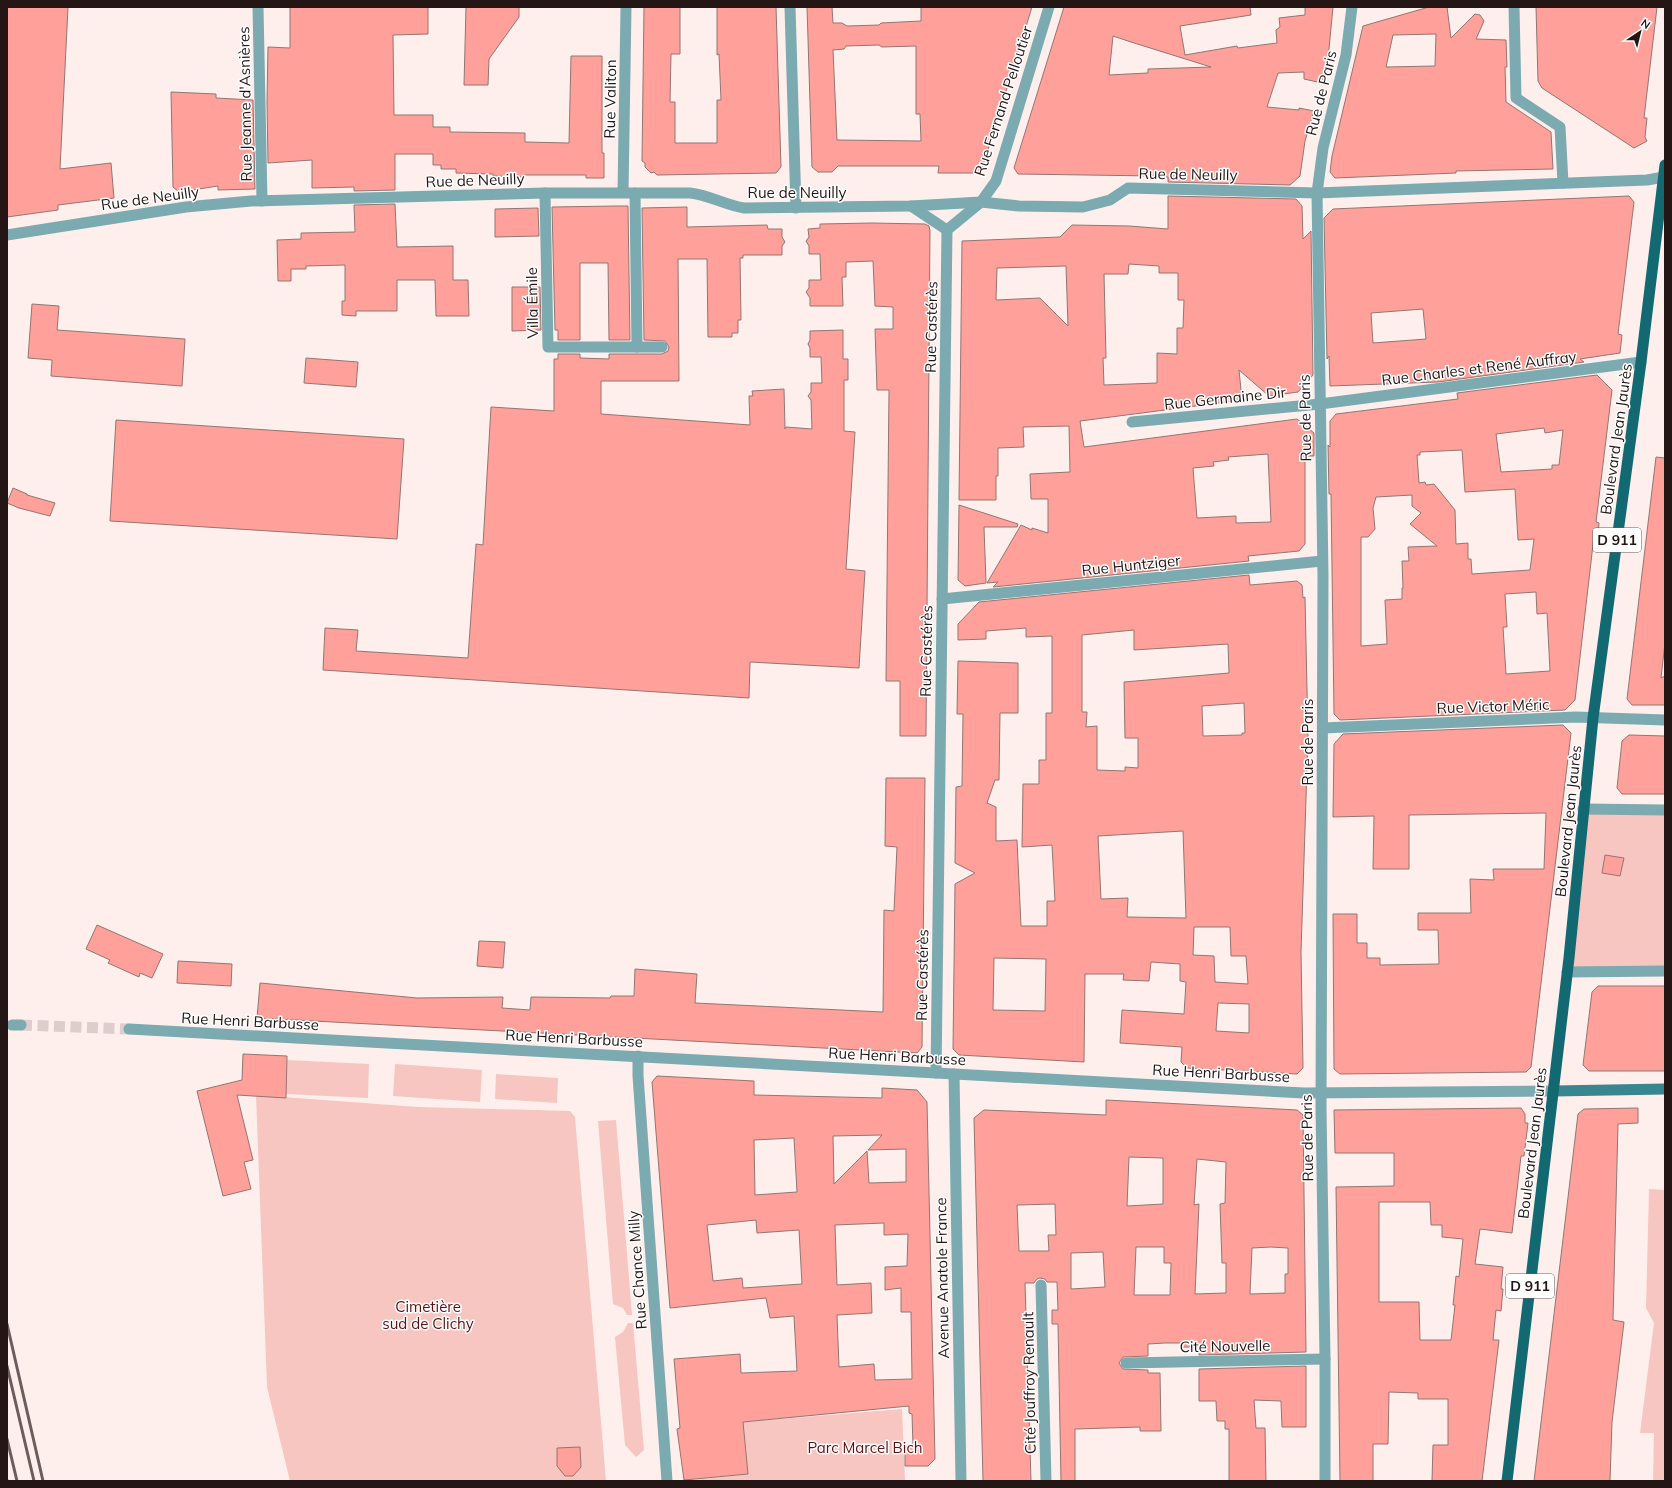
<svg xmlns="http://www.w3.org/2000/svg" width="1672" height="1488" font-family="Mulish,sans-serif">
  <rect width="100%" height="100%" fill="#feefed"/>
  <g fill="#f7c6c1">
    <path d="M1583 809 1665 810V971L1567 972Z"/>
    <path d="M287 1060 369 1064 368 1098 286 1094Z"/>
    <path d="M395 1064 482 1070 480 1102 393 1096Z"/>
    <path d="M496 1074 558 1078 557 1103 495 1099Z"/>
    <path d="M256 1095 418 1107 570 1111 575 1117 606 1481H290L267 1387Z"/>
    <path d="M616 1120 632 1315H627L623 1308 613 1304 598 1121Z"/>
    <path d="M1649 1189 1665 1190V1481H1653L1654 1433H1640L1654 1323 1646 1308Z"/>
    <path d="M628 1323H633L644 1450 636 1457 625 1445 615 1337 623 1332Z"/>
    <path d="M902 1409 905 1481H684L748 1474 743 1422Z"/>
  </g>
  <g fill="#ffa19a" stroke="#957471" fill-rule="evenodd">
    <path d="M7 7H68L60 169 111 163 114 198 58 205V210L7 217Z"/>
    <path d="M290 7H428V34L393 35 394 115H433V127H450V132L525 133V142L569 143 571 56H602V153H604V178H586V175H524V177L493 176V174L456 173V169H441V165H433V154H395V190L354 191V187L312 188V160L268 163 267 101 268 47 290 48Z"/>
    <path d="M466 7H519V17L489 59 488 85H464Z"/>
    <path d="M644 7H680V54H671L670 102H675V143H717V100H721L719 54 717 55V7H776L781 167 776 173 657 175 654 172 651 173 645 167V163L642 161Z"/>
    <path d="M807 7H832L833 23H842L847 26 879 25 881 23 921 21V7H1032L982 169 976 173H938L939 166H838L832 172H818L812 167ZM879 45 882 47 916 46V114H920L921 141 837 140 833 50 844 49 846 46Z"/>
    <path d="M1064 7H1250L1251 15 1180 26 1185 55 1237 46 1238 48 1277 43 1276 30 1280 27 1279 18 1305 15V7H1333L1328 59 1322 83 1304 79V72L1278 73 1267 107 1299 110V108L1314 111 1305 141 1300 176 1290 185 1168 182V177L1154 176 1018 174 1014 168ZM1113 36 1131 42 1211 67 1148 69V73L1109 75Z"/>
    <path d="M1429 7H1447L1451 38 1475 14 1480 15 1484 21 1476 39 1506 40 1507 67H1505L1506 102 1551 132 1553 169 1456 171V173L1335 178 1330 172 1332 156 1363 26ZM1436 34 1435 66 1386 67 1393 35Z"/>
    <path d="M1536 7H1657L1644 118H1647L1645 137 1647 141 1634 148 1542 88 1538 81Z"/>
    <path d="M171 92 216 94V98L253 100 255 189 218 190V186L179 192 173 187Z"/>
    <path d="M1168 196 1296 199 1302 206 1303 239 1311 231 1313 375 1298 392 1269 396 1239 370 1242 400 1080 421 1084 447 1297 419 1314 433V456H1305V544L1299 551 1248 556 1249 561 993 587 998 582 987 583 1021 525 1032 530V528L1048 533V499H1031L1030 474 1070 472 1069 426 1023 427 1024 447 998 448V476H996V500H959L962 241 1060 237 1072 225 1129 226 1168 229ZM1129 264 1159 266V273H1178V300H1184L1183 328H1177V354L1157 353V383L1104 385 1103 358H1106L1104 274H1128ZM1066 266 1068 326 1040 298 996 300 997 268ZM1268 454 1271 522 1236 523V516L1197 518 1193 468 1214 466 1213 462 1229 460 1228 457Z"/>
    <path d="M1629 196 1634 202 1618 334 1622 335 1620 353 1580 359 1584 362 1438 382 1330 386 1329 356 1327 359 1324 218 1333 209ZM1423 309 1426 339 1373 343 1371 313Z"/>
    <path d="M395 204 397 247 453 246V280H468L469 316H436L435 280H397V311H356V316L342 315V301H345V265L306 266V269H291V281H278L277 240 301 239V233L355 232 354 205Z"/>
    <path d="M616 206H628L630 340H609L608 263H580V340H558V330H555L552 207Z"/>
    <path d="M687 207V227L767 225 768 229H782V237L785 242 782 246V255H743V258H740L741 320H738V333H732V337H708L707 259H678L679 381H601V414L750 425 749 396H753L752 391 784 389 785 429 786 427 812 429 811 400 808 396 811 392V383H822L821 357H810V348L808 344 810 340V331L843 330V359H848V380H844V431L855 432 846 569 865 571 859 668 750 662 749 698 323 670 325 628 358 630 356 651 468 658 476 544 483 545 491 407 554 411V359H558V354H580V358L609 359V354H662L668 351 669 347 665 341 644 340 642 208Z"/>
    <path d="M538 208 539 236 495 237V209Z"/>
    <path d="M872 223 925 224 929 226 930 231 926 736H900V681H886L889 390H877L875 329H893V307L875 306 873 261 846 262V277H842L843 306H810V298L806 292 809 288V280H821L820 254H809V246L806 241 809 237 808 229 820 228V224Z"/>
    <path d="M512 287H540L541 330 512 331Z"/>
    <path d="M32 304 59 306 57 330 185 339 182 386 51 376 52 360 28 358Z"/>
    <path d="M306 358 358 362 356 387 304 383Z"/>
    <path d="M1597 375 1612 390 1596 522 1599 523 1598 536H1594L1575 700 1565 710 1340 720 1334 714 1331 494H1329L1328 445 1330 447V421L1336 414 1458 399 1457 393ZM1544 428 1545 433 1563 430 1559 465H1552V469L1501 472 1496 434ZM1462 450 1465 492 1515 489 1518 540 1534 539 1530 570 1472 574 1471 559H1468V543L1456 544 1455 510 1434 484 1426 485 1425 482 1419 483 1417 455H1420V452ZM1412 495V506L1421 513 1410 524 1437 546 1408 547 1409 561H1402L1403 588H1402V599L1385 600 1387 644 1361 646V537H1368L1375 529 1373 508 1376 497ZM1536 592 1537 614 1547 613 1550 671 1506 674 1503 627H1507L1505 594Z"/>
    <path d="M116 420 404 439 397 539 110 521Z"/>
    <path d="M1656 457 1665 458V643L1661 678 1665 676V705H1632L1627 699Z"/>
    <path d="M13 488 27 494V495L55 503 50 516 19 508 7 503Z"/>
    <path d="M959 505 1018 524 1017 527H984L986 583 965 586 958 580Z"/>
    <path d="M1249 575 1250 585 1297 581 1302 585 1303 598 1305 597 1308 737 1301 952 1303 1068 1297 1074 1187 1068 1181 1062 1182 1047 1120 1043 1122 1010 1184 1014 1186 982 1180 981V964L1151 962 1149 981 1123 980 1124 974H1085L1084 1062 959 1055 953 1049 955 884 975 873 955 863 956 787 962 786 963 714H957L958 661 1018 663V713H1000L999 780H995L987 803 996 807V841L1017 840 1021 926H1047V901H1055L1052 845 1022 847 1023 784H1039V760H1046V713H1052V636L1026 637V628L986 631V639L958 640V624L979 602ZM1134 630V650L1228 644 1229 673 1124 682 1125 738H1138V768L1125 767V771L1097 770V726L1086 727 1087 712H1082V635ZM1244 703 1245 733H1242V735L1203 736 1202 706ZM1183 831 1186 918 1127 917 1128 898 1101 899 1098 836ZM1194 927H1230L1231 956H1246L1248 984 1215 982 1214 956 1193 955ZM994 958 1046 959 1045 1011 993 1010ZM1218 1003 1249 1004V1033L1216 1031Z"/>
    <path d="M1563 725 1571 733 1531 1067 1526 1072 1340 1074 1334 1069 1333 914H1357V943H1367V958H1380V965L1439 964 1438 930H1418V913H1471L1470 879 1494 880 1493 869H1544L1546 813 1409 815V869H1373L1374 816 1333 817 1334 744 1343 734Z"/>
    <path d="M1629 735 1665 736V794H1622L1617 788 1622 741Z"/>
    <path d="M886 778H925L922 1047 917 1053 257 1018 260 983 417 998 503 997 502 1008 530 1010 531 997 610 998 611 996H634L635 969 697 974 695 1003 883 1012 884 910 894 911 897 847 885 846Z"/>
    <path d="M1605 855 1624 858 1620 876 1602 873Z"/>
    <path d="M97 925 163 954 152 978 140 973 139 977 108 963 110 960 86 949Z"/>
    <path d="M479 941 505 942 503 968 477 966Z"/>
    <path d="M178 961 232 964 231 986 177 983Z"/>
    <path d="M1598 986H1665V1071H1589L1583 1065 1592 992Z"/>
    <path d="M243 1054 287 1056 286 1098 237 1095 253 1160 244 1162 251 1189 223 1196 197 1091 242 1080Z"/>
    <path d="M657 1076 754 1081V1095L882 1098V1088L917 1090 927 1102 935 1459 928 1466H905V1446H913L912 1414 909 1413V1406L743 1422 748 1474 684 1480 677 1429 680 1428 674 1359 740 1354 741 1373 797 1371 794 1316 770 1318 766 1298 670 1308 652 1082ZM882 1135 868 1150 906 1149V1182L869 1183 867 1151 834 1184 833 1136ZM794 1138 797 1192 755 1195 754 1140ZM756 1220 757 1233 799 1230 802 1284 743 1288 742 1278 713 1281 707 1225ZM884 1223V1235L908 1234 907 1266 885 1267V1290L901 1288V1312H911L912 1379 875 1380 874 1364 839 1367 837 1315 872 1313 871 1283 837 1285 835 1225Z"/>
    <path d="M1106 1100 1297 1110 1303 1115 1306 1352 1199 1355 1198 1347H1181V1343H1165L1148 1344V1356L1123 1357 1119 1363 1123 1369 1148 1370V1373H1160L1161 1431H1140V1427L1075 1429V1481H1061L1058 1324H1052V1310H1058L1057 1282H1047L1045 1279 1040 1278 1037 1279 1034 1283H1025L1031 1481H983L974 1118 984 1110 1106 1115ZM1129 1157 1163 1158V1204L1127 1206ZM1197 1159 1226 1162 1225 1203 1220 1204 1222 1263H1226V1293L1195 1294 1199 1204 1194 1205ZM1055 1204 1056 1235H1048L1049 1251H1019L1017 1205ZM1136 1247H1164V1263H1171L1170 1295H1134ZM1271 1247 1288 1248V1274H1285V1293L1250 1294 1252 1248ZM1103 1252 1105 1287 1071 1289V1253Z"/>
    <path d="M1521 1108 1525 1114V1123H1528L1524 1156H1521L1512 1233 1480 1229 1475 1264 1503 1267 1501 1289H1503L1501 1311 1496 1310 1493 1340H1499L1482 1481H1432L1433 1445H1448V1399H1418V1393L1389 1392 1388 1444H1373V1481H1340L1336 1187 1394 1186V1153H1335L1334 1110ZM1379 1202H1430L1431 1225H1442V1237L1463 1239 1459 1277 1456 1276 1453 1305H1455L1451 1340H1420L1419 1302H1379Z"/>
    <path d="M1638 1108V1123L1618 1124 1613 1320 1624 1322 1612 1422 1610 1481H1534L1578 1114 1584 1109Z"/>
    <path d="M1306 1366V1427H1282L1281 1401 1254 1400 1256 1428H1265L1266 1481H1229V1429H1225V1421H1217L1216 1401H1199V1369Z"/>
    <path d="M580 1447 581 1467 573 1476H565L557 1466V1448Z"/>
  </g>
  <g fill="none" stroke-linecap="round" stroke-linejoin="round">
    <path stroke="#ddcecd" stroke-width="11" stroke-dasharray="11 5.5" stroke-linecap="butt" d="M21 1025 129 1029"/>
    <g stroke="#7baab0" stroke-width="11">
      <path d="M1514 7 1516 98 1560 127 1563 183"/>
      <path d="M1317 193 1647 180 1664 177"/>
    </g>
    <g stroke="#7baab0" stroke-width="11">
      <path d="M258 7 262 201"/>
      <path d="M790 7 796 208"/>
      <path d="M623 192 626 7"/>
      <path d="M545 193 548 347H637L635 193"/>
      <path d="M911 206 947 230"/>
      <path d="M7 235 186 207 251 201 545 193H690C709 195 725 205 744 208L911 206 981 202 1019 206 1083 207 1110 200 1128 188 1317 193"/>
      <path d="M637 347H662"/>
      <path d="M1132 422 1320 404 1641 362"/>
      <path d="M942 599 1322 561"/>
      <path d="M1323 728 1576 717 1665 720"/>
      <path d="M1583 809 1665 810"/>
      <path d="M1567 972 1665 971"/>
      <path d="M638 1056V1076L667 1481"/>
      <path d="M936 1073 947 230 981 202 996 181 1049 7"/>
      <path d="M954 1074 961 1481"/>
      <path d="M1041 1285 1046 1481"/>
      <path d="M1126 1363 1325 1359"/>
      <path d="M1325 1481V1359L1321 1108 1323 575 1317 193 1323 148 1346 55 1352 7"/>
    </g>
    <g stroke="#7baab0" stroke-width="11">
      <path d="M12 1025H21"/>
      <path d="M129 1029 1304 1093 1554 1091"/>
    </g>
    <path stroke="#38868f" stroke-width="11" d="M1554 1091 1665 1089"/>
    <path stroke="#136972" stroke-width="11" d="M1507 1481 1569 958 1593 718 1641 362 1665 165"/>
    <g stroke="#6b5d5c" stroke-width="3">
      <path d="M7 1324 43 1481"/>
      <path d="M7 1366 34 1481"/>
      <path d="M7 1439 17 1481"/>
      <path d="M7 1480V1481"/>
    </g>
  </g>
  <g text-anchor="middle" dominant-baseline="central" stroke-width="3" stroke-linejoin="round" paint-order="stroke">
    <g fill="#fff" stroke="#655c5b" stroke-width="1">
      <rect x="1593" y="528" width="48" height="24" rx="3"/>
      <rect x="1506" y="1274" width="48" height="24" rx="3"/>
    </g>
    <g font-size="14" font-weight="bold" fill="#231615">
      <text x="1617" y="540">D 911</text>
      <text x="1530" y="1286">D 911</text>
    </g>
    <g font-size="15" fill="#231615" stroke="#fff">
      <text transform="translate(1321 93) rotate(-76)">Rue de Paris</text>
      <text transform="translate(610 99) rotate(-89)">Rue Valiton</text>
      <text transform="translate(1003 101) rotate(-72)">Rue Fernand Pelloutier</text>
      <text transform="translate(245 104) rotate(-91)">Rue Jeanne d'Asnières</text>
      <text transform="translate(1188 174) rotate(1)">Rue de Neuilly</text>
      <text transform="translate(475 180) rotate(-2)">Rue de Neuilly</text>
      <text x="797" y="192">Rue de Neuilly</text>
      <text transform="translate(150 198) rotate(-8)">Rue de Neuilly</text>
      <text transform="translate(532 303) rotate(-91)">Villa Émile</text>
      <text transform="translate(931 327) rotate(-89)">Rue Castérès</text>
      <text transform="translate(1479 368) rotate(-7)">Rue Charles et René Auffray</text>
      <text transform="translate(1225 398) rotate(-6)">Rue Germaine Dir</text>
      <text transform="translate(1305 418) rotate(-91)">Rue de Paris</text>
      <text transform="translate(1616 439) rotate(-82)">Boulevard Jean Jaurès</text>
      <text transform="translate(1131 565) rotate(-6)">Rue Huntziger</text>
      <text transform="translate(926 651) rotate(-89)">Rue Castérès</text>
      <text transform="translate(1493 706) rotate(-2)">Rue Victor Méric</text>
      <text transform="translate(1307 742) rotate(-90)">Rue de Paris</text>
      <text transform="translate(1568 821) rotate(-84)">Boulevard Jean Jaurès</text>
      <text transform="translate(922 975) rotate(-89)">Rue Castérès</text>
      <text transform="translate(250 1021) rotate(3)">Rue Henri Barbusse</text>
      <text transform="translate(574 1038) rotate(3)">Rue Henri Barbusse</text>
      <text transform="translate(897 1056) rotate(3)">Rue Henri Barbusse</text>
      <text transform="translate(1221 1073) rotate(3)">Rue Henri Barbusse</text>
      <text transform="translate(1307 1138) rotate(-91)">Rue de Paris</text>
      <text transform="translate(1532 1143) rotate(-83)">Boulevard Jean Jaurès</text>
      <text transform="translate(637 1270) rotate(-94)">Rue Chance Milly</text>
      <text transform="translate(942 1278) rotate(-91)">Avenue Anatole France</text>
      <text transform="translate(1225 1346) rotate(-1)">Cité Nouvelle</text>
      <text transform="translate(1029 1383) rotate(-91)">Cité Jouffroy Renault</text>
    </g>
    <g font-size="15" fill="#611012" stroke="#fff">
      <text x="428" y="1306">Cimetière<tspan x="428" dy="17">sud de Clichy</tspan></text>
      <text x="865" y="1447">Parc Marcel Bich</text>
    </g>
  </g>
  <rect width="1672" height="1488" fill="none" stroke="#231615" stroke-width="16"/>
  <g transform="translate(1640 32) rotate(35)" stroke="#ffffff" stroke-width="3" paint-order="stroke">
  <path d="M0-3L7 15L0 10L-7 15Z" fill="#231615"/>
  <text y="-6" font-size="11" font-weight="bold" text-anchor="middle" fill="#231615">N</text>
  </g>
</svg>
